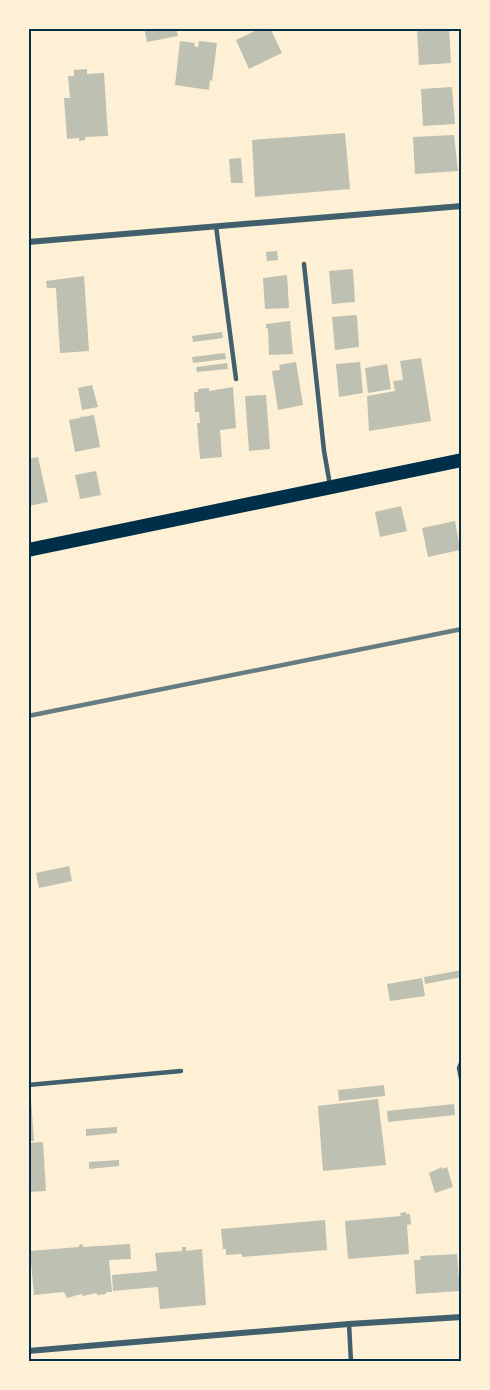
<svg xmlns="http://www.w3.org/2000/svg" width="490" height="1390" font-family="Ubuntu,sans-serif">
  <rect width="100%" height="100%" fill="#fdf0d5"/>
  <g fill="#bec0b2">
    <path d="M144 28H176L178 36 147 42Z"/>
    <path d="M261 28H274L271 30 282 53 249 69 236 40Z"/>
    <path d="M449 28 451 63 419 65 417 29Z"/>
    <path d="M180 41 195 43 194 46 198 47 199 41 217 43 212 81 210 80 209 90 175 85Z"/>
    <path d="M87 69V74L104 73 108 136 85 137V140L79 141V138L67 139 64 98H70L68 76H74V70Z"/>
    <path d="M452 87 455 124 423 126 421 89Z"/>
    <path d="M345 133 350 189 255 197 252 140Z"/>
    <path d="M454 135 458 171 415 174 413 137Z"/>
    <path d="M241 158 243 183H231L229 159Z"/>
    <path d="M277 251 278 260 267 261 266 252Z"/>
    <path d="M351 269 353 270 355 302 332 304 329 271Z"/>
    <path d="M287 275 289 308 265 309 263 278Z"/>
    <path d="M84 276 89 351 60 353 56 288H47L46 281Z"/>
    <path d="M355 315 357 316 359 347 335 350 332 317Z"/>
    <path d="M290 321 293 354 269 355 268 328 266 329V324Z"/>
    <path d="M222 332 223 338 193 342 192 336Z"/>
    <path d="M225 353 226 359 193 363 192 357Z"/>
    <path d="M421 358 431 421 369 431 367 396 395 391 393 381 403 380 400 361Z"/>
    <path d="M296 362 303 405 278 410 272 371 280 370 279 365Z"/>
    <path d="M360 362 363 393 339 397 336 364Z"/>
    <path d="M227 363 228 369 197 372 196 367Z"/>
    <path d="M387 364 391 389 368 393 365 368Z"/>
    <path d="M92 385 98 407 82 410 78 388Z"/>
    <path d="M233 387 236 428 220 430 222 457 200 459 197 423H200L199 412H195L194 392H198V389L209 388V391Z"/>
    <path d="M266 395 270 449 249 451 245 396Z"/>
    <path d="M82 415V417L94 415 100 447 75 452 69 420 80 418Z"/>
    <path d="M38 457 48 502 28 506V459Z"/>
    <path d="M96 471 101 495 80 499 75 475Z"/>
    <path d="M401 506 407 531 380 537 375 512Z"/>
    <path d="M455 521 459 543 462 546H460V550L428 557 422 528Z"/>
    <path d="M69 866 72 881 39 888 36 873Z"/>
    <path d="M462 970V977L425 984 424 977Z"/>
    <path d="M422 978 425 996 390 1001 387 984Z"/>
    <path d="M384 1085 385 1096 339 1101 338 1090Z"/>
    <path d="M31 1099 34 1141H28V1100Z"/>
    <path d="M378 1099 386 1165 323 1171 318 1106Z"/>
    <path d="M454 1104 455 1115 388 1122 387 1111Z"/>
    <path d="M117 1127V1133L86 1136V1129Z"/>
    <path d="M43 1142 46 1191 28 1192V1143Z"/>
    <path d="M119 1160V1166L89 1169V1162Z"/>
    <path d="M442 1167 443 1169 447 1167 453 1187 435 1193 429 1173Z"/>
    <path d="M406 1212V1214H410L411 1224 407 1225 409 1254 348 1259 345 1221 401 1216 400 1213Z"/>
    <path d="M325 1220 327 1250 242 1257V1254L226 1255V1249H223L221 1229Z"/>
    <path d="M82 1244 83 1247 130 1244 131 1259 109 1260 112 1292H106V1294L97 1295V1293L82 1296V1294L67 1298 64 1292 34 1295 30 1251 79 1247V1245Z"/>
    <path d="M182 1247H186V1251L202 1249 206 1305 160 1309 158 1287 113 1291 112 1275 157 1271 155 1253 182 1251Z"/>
    <path d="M457 1254 460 1291 416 1294 414 1260H421L420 1256Z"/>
  </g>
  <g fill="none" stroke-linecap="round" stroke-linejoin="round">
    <g stroke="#3f606c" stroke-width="4.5">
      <path d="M216 226 236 379"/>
      <path d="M304 264 324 451 330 485"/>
      <path d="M462 1061 459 1068 462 1083"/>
      <path d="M28 1085 181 1071"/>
      <path d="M349 1324 351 1362"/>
    </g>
    <g stroke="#3f606c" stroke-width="6">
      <path d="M28 242 462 206"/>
      <path d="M28 1351 349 1324 462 1317"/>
    </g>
    <path stroke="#003049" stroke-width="14" d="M28 550 462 460"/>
    <path stroke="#657d81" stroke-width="4.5" d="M28 716 462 629"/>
  </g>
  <rect width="490" height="1390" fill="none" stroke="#fdf0d5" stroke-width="60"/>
  <rect x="30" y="30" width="430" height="1330" fill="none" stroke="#003049" stroke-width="2"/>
</svg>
